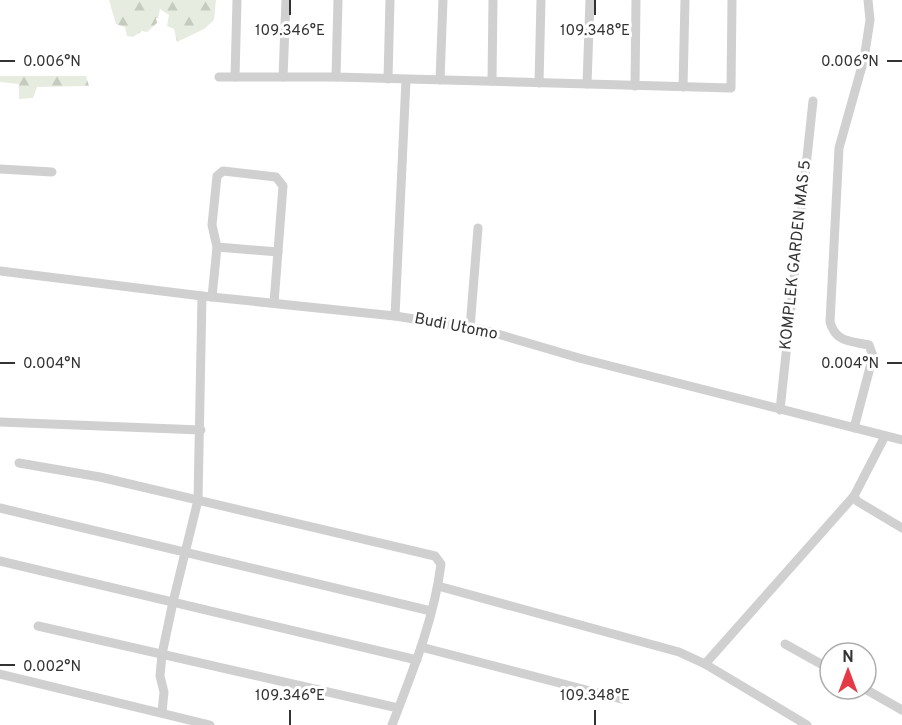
<svg xmlns="http://www.w3.org/2000/svg" width="902" height="725" font-family="Overpass,sans-serif">
  <defs>
    <pattern id="forest-firs" width="22" height="20" patternUnits="userSpaceOnUse" patternTransform="scale(1.5)"><rect width="22" height="20" fill="#e6ecdf"/><path d="M5 1l3.5 6h-7zM16 11l3.5 6h-7z" fill="#c6cbc0"/></pattern>
  </defs>
  <rect width="100%" height="100%" fill="#fff"/>
  <g fill="url(#forest-firs)">
    <path d="M109 0H216L214 20 204 29 177 42 174 29 167 26 169 15 160 9 158 18H156L157 23 147 32 142 31 133 37 127 36 125 27 116 24Z"/>
    <path d="M0 76H86L89 86 37 87 33 98 19 99V84L0 82Z"/>
  </g>
  <g fill="none" stroke-linecap="round" stroke-linejoin="round">
    <g stroke="#d0d0d0" stroke-width="9">
      <path d="M219 77H336L731 88 732 0"/>
      <path d="M235 77 237 0"/>
      <path d="M283 77 286 0"/>
      <path d="M336 77 338 0"/>
      <path d="M388 79 390 0"/>
      <path d="M440 80 443 0"/>
      <path d="M492 81 493 0"/>
      <path d="M539 83 541 0"/>
      <path d="M587 84 590 0"/>
      <path d="M635 86 636 0"/>
      <path d="M683 87 685 0"/>
      <path d="M0 169 52 172"/>
      <path d="M217 247 278 252"/>
      <path d="M0 271 202 296 395 316 484 330 579 358 902 440"/>
      <path d="M212 297 217 247 212 225 217 176 223 171 276 177 283 186 274 303"/>
      <path d="M395 316 406 80"/>
      <path d="M470 328 478 228"/>
      <path d="M780 410 813 101"/>
      <path d="M0 422 201 430"/>
      <path d="M854 428 873 356 869 345C851 341 836 343 830 322L839 148 864 59 870 20 868 0"/>
      <path d="M885 436 854 496 857 501 902 528"/>
      <path d="M19 463 100 477 435 556 441 564C434 620 412 673 392 725"/>
      <path d="M0 508 431 611"/>
      <path d="M0 561 417 660"/>
      <path d="M438 586 679 652 705 664 807 725"/>
      <path d="M38 626 398 708"/>
      <path d="M785 644 830 669"/>
      <path d="M421 647 621 699"/>
      <path d="M705 664 854 496"/>
      <path d="M0 674 210 725"/>
      <path d="M865 689 902 710"/>
      <path d="M162 712 164 692 160 676 162 654 173 602 198 500 202 296"/>
    </g>
  </g>
  <path fill="none" stroke="#333" stroke-width="2" d="M290 0V15M595 0V15M0 61H15M887 61H902M0 363H15M887 363H902M0 665H15M290 710V725M595 710V725"/>
  <g text-anchor="middle" dominant-baseline="central" stroke-width="6" stroke-linejoin="round" paint-order="stroke">
    <g font-size="16" fill="#333" stroke="#fff">
      <text transform="translate(796 255) rotate(-84)">KOMPLEK GARDEN MAS 5</text>
      <text transform="translate(456 327) rotate(11)">Budi Utomo</text>
    </g>
  </g>
  <g font-size="15" text-anchor="middle" fill="#333" stroke="#fff" stroke-width="6" stroke-linejoin="round" paint-order="stroke">
    <text x="290" y="35">109.346°E</text>
    <text x="595" y="35">109.348°E</text>
    <text x="52" y="66">0.006°N</text>
    <text x="850" y="66">0.006°N</text>
    <text x="52" y="368">0.004°N</text>
    <text x="850" y="368">0.004°N</text>
    <text x="52" y="671">0.002°N</text>
    <text x="290" y="700">109.346°E</text>
    <text x="595" y="700">109.348°E</text>
  </g>
  <g transform="translate(848 671)"><circle r="28" fill="#ffffff" stroke="#adadad" stroke-width="1.5"/>
  <path d="M0-4.5L10 22L0 15L-10 22Z" fill="#e63946"/>
  <text y="-9" font-size="16" font-weight="bold" text-anchor="middle" fill="#333333">N</text>
  </g>
</svg>
